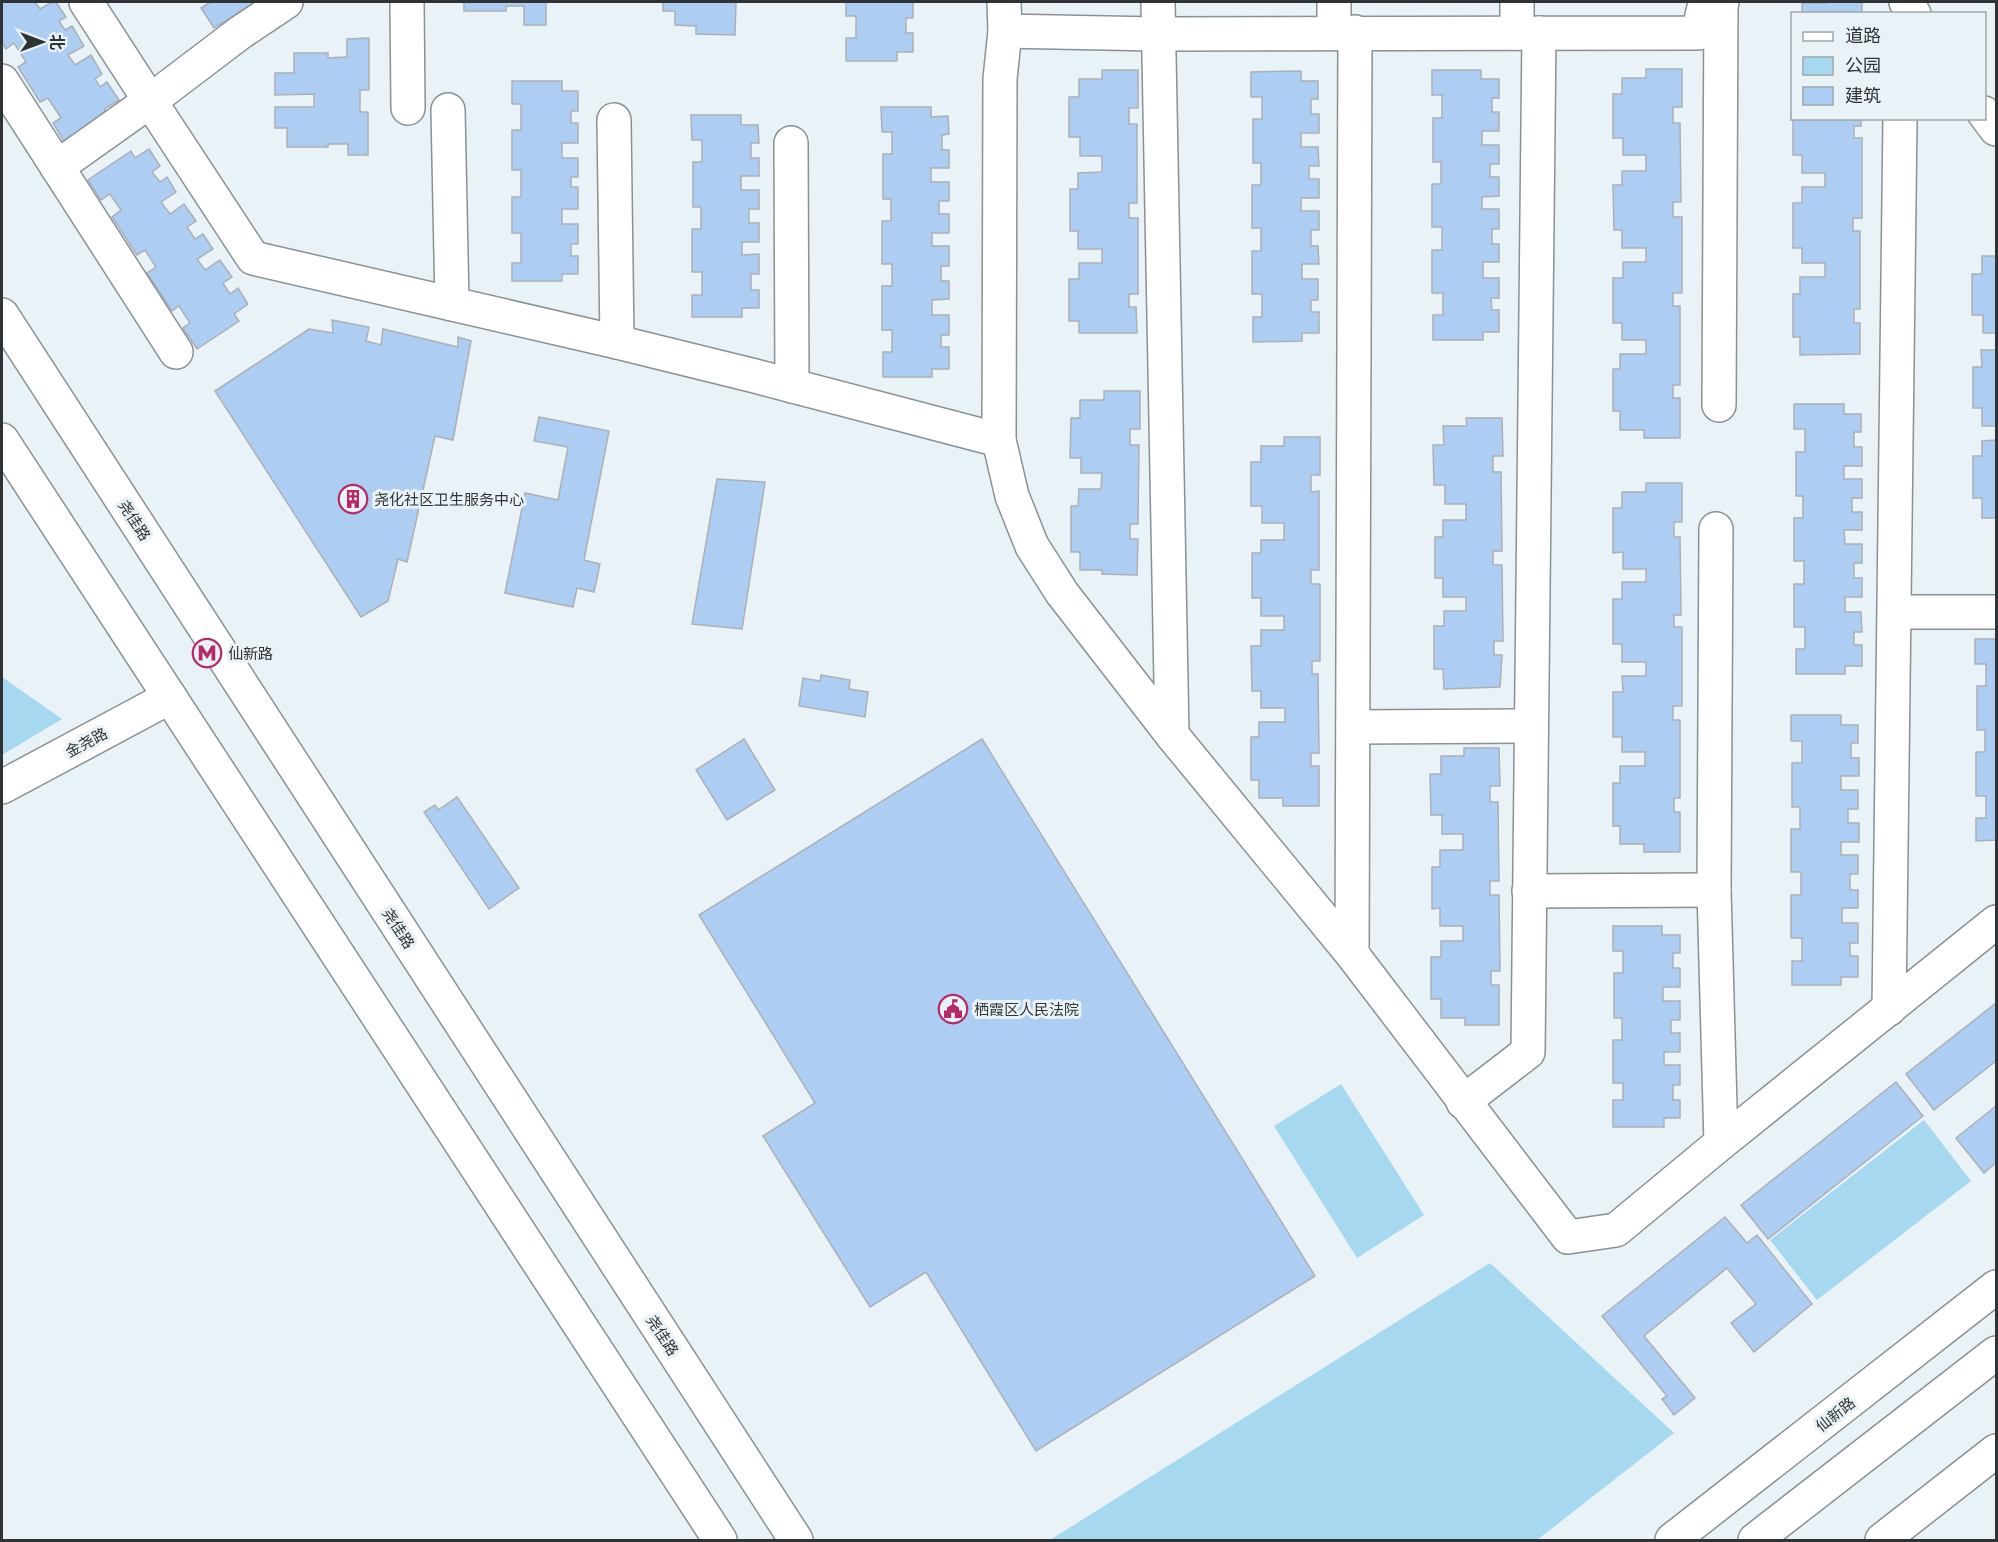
<svg xmlns="http://www.w3.org/2000/svg" width="1998" height="1542" font-family="Commissioner,'Noto Sans SC',sans-serif">
  <rect width="100%" height="100%" fill="#e9f2f7"/>
  <g fill="#a6d8ef">
    <path d="M2 677 62 719 2 755Z"/>
    <path d="M1341 1084 1424 1215 1357 1258 1274 1126Z"/>
    <path d="M1924 1120 1971 1181 1817 1300 1770 1240Z"/>
    <path d="M1490 1263 1674 1433 1537 1540H1050Z"/>
  </g>
  <g fill="#aecdf3" stroke="#aab0b6" stroke-width="1.5">
    <path d="M2 2H35L40 9 52 2H56L66 17 59 21 65 30 72 26 84 46 68 55 75 65 91 55 102 74 95 79 100 87 107 82 119 100 104 109 110 117 66 145 53 123 61 118 48 98 40 102 18 67 26 62 14 43 6 49 2 42Z"/>
    <path d="M208 2H256L214 28 201 8 209 3Z"/>
    <path d="M464 2H546V25H524V6H506V11H464Z"/>
    <path d="M663 2H736L735 35 696 34V26L675 25V11H663Z"/>
    <path d="M846 2H913V18H906V33H913V52H897V61H846V38H856V16H846Z"/>
    <path d="M1826 2H1862V14H1802V3H1826Z"/>
    <path d="M369 38V90H360V112H368V155H348V144H328V147H287V128H275V107H314V94L275 95V73H294V53H328V58L347 57V39Z"/>
    <path d="M1646 69H1682V107H1673V123H1680L1681 202H1673V217H1682V293H1673V306H1680V385H1673V398H1680V438H1644V430H1620V411H1613V369H1620V354H1646V340H1622V323H1613V278H1623V262H1646V248H1622V230H1614L1613 185H1622V171H1646V155H1623V138H1613V94H1622V78H1646Z"/>
    <path d="M1102 70H1138V108H1129V124H1137V203H1129V218H1138V294H1129V307H1136L1137 333H1079V321H1069V279H1079V263H1102V249H1078V231H1070V189H1078V173L1102 172V156H1080V137H1069V97H1079V79H1102Z"/>
    <path d="M1432 70H1481V79H1499V98H1492V112H1499V131H1482V145H1499V164H1490V177H1499V196L1482 197V209H1499V229H1492V244H1499V262H1483V278H1499V298H1491L1492 310H1499V332H1483V340H1433V315H1443V293H1432V250H1442V227H1432V184H1441V162H1433V118H1442V95H1432Z"/>
    <path d="M1301 71V81H1318V99H1311V114H1319V133H1301V147H1318L1319 166H1309V179H1319V198H1301V211H1319V230H1311V246H1318L1319 264H1302V279H1318V300H1311V312H1319V333H1302V341L1253 342V317H1262V294H1252V251H1261V228H1252V185H1261V163H1253V119H1262V97H1251V72Z"/>
    <path d="M512 81H562V91H578V111H571V123H578V143H562V158H578V177H571V187H578V209H562V224H578V244H571V256H578V274H562V281H512V263H521V233H512V197H521V170H512V130H521V104H512Z"/>
    <path d="M881 107H931V117L948 116 949 134 942 135V150H949V168H931V182H949V201H939V214H949V233H932V246H949V266H941V281H949V299L932 300V315H949V335H941V347H949V369H932V377H883V352H892V330H882V286H892V264H882V221H891V199H883V154H892V132H882Z"/>
    <path d="M691 115H741V125H758L759 143H751V158H759V176H741V190H759V209H749V223H759V242H742V255L759 254V274H751V290H759V308H742V317H692V295H702V272H692V229H701V207H693V162H702V140H692Z"/>
    <path d="M1793 118H1861V126H1854V138H1862V218H1853V231H1860V309H1854V323H1860V354L1800 355V337H1793V294H1800V277H1825V263H1802V248H1793V203H1802V187H1825V173H1802V155H1793Z"/>
    <path d="M149 149 160 166 152 172 160 182 167 177 176 192 161 202 170 214 184 204 196 221 187 227 195 239 203 234 213 249 197 259 205 270 220 260 232 277 223 283 230 294 238 288 248 304 234 314 239 321 197 349 183 328 190 323 179 306 172 311 147 273 156 267 145 250 137 255 112 217 121 210 110 194 101 200 88 180 131 151 135 158Z"/>
    <path d="M1982 256H1996V333H1983V315H1972V274H1982Z"/>
    <path d="M332 320 369 327 366 341 381 345 383 329 458 347V337L471 341 453 440 435 436 407 562 398 559 388 601 361 617 215 391 309 329 333 333Z"/>
    <path d="M1981 350H1996V426H1982V408H1973V367H1982Z"/>
    <path d="M1104 391H1140V429H1130V445H1139L1138 524H1130V539H1138L1137 575 1102 574V570H1080V552H1071V506H1078L1079 489H1101L1102 473H1081V458H1070L1071 418H1080V400H1104Z"/>
    <path d="M1794 404H1844V414H1861V432H1854V447H1862V466H1844V479H1862V498H1852V512H1862V530H1844L1845 544H1862V563H1854V578H1862V597H1845V612H1861L1862 632H1854V645H1862V666H1845V674H1796V649H1805V627H1794V584H1804V561H1794V518H1803V496H1796V452H1805V429H1794Z"/>
    <path d="M539 417 609 431 584 560 600 564 594 592 577 588 573 607 505 593 525 493 558 500 568 447 534 441Z"/>
    <path d="M1466 418H1502L1503 456H1493V472H1501L1502 551H1493V565H1502L1503 641H1494V655H1502L1500 687 1444 689 1443 669H1434V626H1444V611H1466V597H1443V578H1435V537H1443V520H1466V504H1445V485H1434L1433 445H1444L1443 426H1467Z"/>
    <path d="M1284 437H1320V475H1311V492L1319 491V570H1311V584H1320V661H1312V674H1318L1319 753H1311V766H1319V806H1283V798H1259V780H1251V737H1259V722H1285V708H1261V691H1252L1251 646H1261V630H1284V616H1261V598H1252V553H1261V540H1284V523H1262V506H1251V462H1261V446H1284Z"/>
    <path d="M1996 440V518H1982V498H1973V456H1982V441Z"/>
    <path d="M717 479 765 482 742 629 692 624Z"/>
    <path d="M1646 483H1682V522H1674V537H1680L1681 615H1674V627H1682V706H1673V720H1680V798H1674V812H1680V852H1644V844H1620V826H1613V783H1620V766H1645V752H1622V737H1613V692H1623L1622 676H1646V662H1622V644H1613V599H1622V582H1646V569H1623V552L1613 553V508H1622V492H1646Z"/>
    <path d="M1975 639H1996V840L1976 841V818H1986V796H1976V752H1985V730H1977V686H1986V664H1975Z"/>
    <path d="M821 675 850 680 849 689 868 692 865 717 799 706 803 678 820 681Z"/>
    <path d="M1791 715H1841V725H1858V743H1851V758H1859V776H1841V790H1858V809H1848V823H1859V842H1841V855H1858V874H1850V890H1858V908H1842V923H1858V943H1850V956H1858V977H1841V985H1792V961H1802V938H1791V895H1801V872H1791V829H1800V807H1792V763H1802V741H1791Z"/>
    <path d="M744 739 775 790 727 820 696 770Z"/>
    <path d="M982 739 1315 1276 1036 1451 926 1272 870 1307 763 1136 815 1103 699 915Z"/>
    <path d="M1464 748H1499L1500 786H1490V802H1498L1499 881H1490V895H1499L1500 971H1491V985H1499V1025H1465V1018H1441V999H1431V957H1441V941H1463V926H1440V908L1432 909V867H1440V850H1463V834H1442V815H1431L1430 774H1441V756H1464Z"/>
    <path d="M457 797 519 888 489 909 424 812 435 805 438 810Z"/>
    <path d="M1613 926H1662V935H1680V953H1673V968H1680V987H1663V1001H1680V1020H1671V1033H1680V1052H1664V1065H1680V1085H1673V1100H1680V1118H1664V1127H1613V1100H1623V1083H1613V1040H1622V1018H1614V973H1623V951H1613Z"/>
    <path d="M1996 1003V1061L1934 1110 1906 1074Z"/>
    <path d="M1896 1082 1923 1116 1768 1239 1741 1205Z"/>
    <path d="M1996 1106V1163L1984 1173 1956 1138Z"/>
    <path d="M1725 1217 1747 1243 1757 1235 1812 1304 1754 1352 1731 1323 1756 1304 1727 1268 1644 1336 1695 1398 1674 1415 1662 1399 1667 1396 1602 1316Z"/>
  </g>
  <g fill="none" stroke-linecap="round" stroke-linejoin="round">
    <g stroke="#899195" stroke-width="36">
      <g id="minor">
        <path d="M286 2 241 32 150 101 253 258 617 342 755 376 999 440"/>
        <path d="M407 2 408 108"/>
        <path d="M1004 2 1005 31 1157 34 1698 33 1705 3 1722 2"/>
        <path d="M1158 2 1172 735"/>
        <path d="M1334 2V32"/>
        <path d="M1906 2 1914 14"/>
        <path d="M1005 31 1000 79 999 440 1012 496 1032 546 1062 593 1172 735 1352 954 1568 1237 1616 1230 1721 1143 1996 922"/>
        <path d="M1517 33V2"/>
        <path d="M2 81 176 352"/>
        <path d="M448 110 452 304"/>
        <path d="M1984 113 1996 129"/>
        <path d="M614 120 617 342"/>
        <path d="M791 143 792 386"/>
        <path d="M57 167 150 101 86 2"/>
        <path d="M1719 405 1721 2"/>
        <path d="M1716 529 1714 890 1721 1143"/>
        <path d="M1895 612H1996"/>
        <path d="M1353 727 1531 726"/>
        <path d="M2 787 170 697"/>
        <path d="M1529 891 1714 890"/>
        <path d="M1352 954 1355 32"/>
        <path d="M1889 1009 1900 118"/>
        <path d="M1463 1102 1528 1052 1539 33"/>
      </g>
    </g>
    <g stroke="#899195" stroke-width="36">
      <g id="major">
        <path d="M2 315 796 1540"/>
        <path d="M2 440 720 1540"/>
        <path d="M1672 1540 1996 1287"/>
        <path d="M1755 1540 1996 1353"/>
        <path d="M1882 1540 1996 1451"/>
      </g>
    </g>
    <use href="#minor" stroke="#fff" stroke-width="33"/>
    <use href="#major" stroke="#fff" stroke-width="33"/>
  </g>
  <defs>
    <g id="building-ring" transform="scale(1.5)"><circle r="9.5" fill="#e9f2f7" stroke="#b52b68" stroke-width="1.5"/><path d="M-4-6H4V6H1V3H-1V6H-4ZM-2.5-4.3h1.7v1.8h-1.7ZM.8-4.3h1.7v1.8H.8ZM-2.5-1h1.7V.8h-1.7ZM.8-1h1.7V.8H.8Z" fill="#b52b68"/></g>
    <g id="metro-ring" transform="scale(1.5)"><circle r="9.5" fill="#e9f2f7" stroke="#b52b68" stroke-width="1.5"/><path d="M-5.5 5V-5H-3L0 0L3-5H5.5V5H3V-.5L0 4L-3-.5V5Z" fill="#b52b68"/></g>
    <g id="civic-ring" transform="scale(1.5)"><circle r="9.5" fill="#e9f2f7" stroke="#b52b68" stroke-width="1.5"/><path d="M-.6-6.5H3V-4.5H.6V-3L4-1V1h2V6H-6V1h2V-1L-.6-3ZM-1.2 2.5V6h2.4V2.5Z" fill="#b52b68"/></g>
  </defs>
  <g fill-rule="evenodd">
    <use href="#building-ring" x="353" y="499"/>
    <use href="#metro-ring" x="207" y="653"/>
    <use href="#civic-ring" x="953" y="1009"/>
  </g>
  <g text-anchor="middle" dominant-baseline="central" stroke-width="6" stroke-linejoin="round" paint-order="stroke">
    <g font-size="15" fill="#303335" stroke="#e9f2f7" text-anchor="start">
      <text x="374" y="499">尧化社区卫生服务中心</text>
      <text x="228" y="653">仙新路</text>
      <text x="974" y="1009">栖霞区人民法院</text>
    </g>
    <g font-size="15" fill="#303335" stroke="#e9f2f7">
      <text transform="translate(135 520) rotate(57)">尧佳路</text>
      <text transform="translate(86 742) rotate(-28)">金尧路</text>
      <text transform="translate(399 928) rotate(57)">尧佳路</text>
      <text transform="translate(663 1335) rotate(57)">尧佳路</text>
      <text transform="translate(1835 1414) rotate(-38)">仙新路</text>
    </g>
  </g>
  <rect width="1998" height="1542" fill="none" stroke="#303335" stroke-width="6"/>
  <rect x="1791" y="12" width="195" height="108" fill="#e9f2f7" stroke="#9fa6a9" stroke-width="1.5"/>
  <rect x="1803" y="32" width="30" height="9" fill="#ffffff" stroke="#9fa6a9" stroke-width="1.5"/>
  <text x="1845" y="42" font-size="18" fill="#303335">道路</text>
  <rect x="1803" y="57" width="30" height="18" fill="#a6d8ef" stroke="#9fa6a9" stroke-width="1.5"/>
  <text x="1845" y="72" font-size="18" fill="#303335">公园</text>
  <rect x="1803" y="87" width="30" height="18" fill="#aecdf3" stroke="#9fa6a9" stroke-width="1.5"/>
  <text x="1845" y="102" font-size="18" fill="#303335">建筑</text>
  <g transform="translate(42 42) rotate(90)" stroke="#e9f2f7" stroke-width="4.5" paint-order="stroke">
  <path d="M0-4.5L10 22L0 15L-10 22Z" fill="#303335"/>
  <text y="-9" font-size="16" font-weight="bold" text-anchor="middle" fill="#303335">北</text>
  </g>
</svg>
